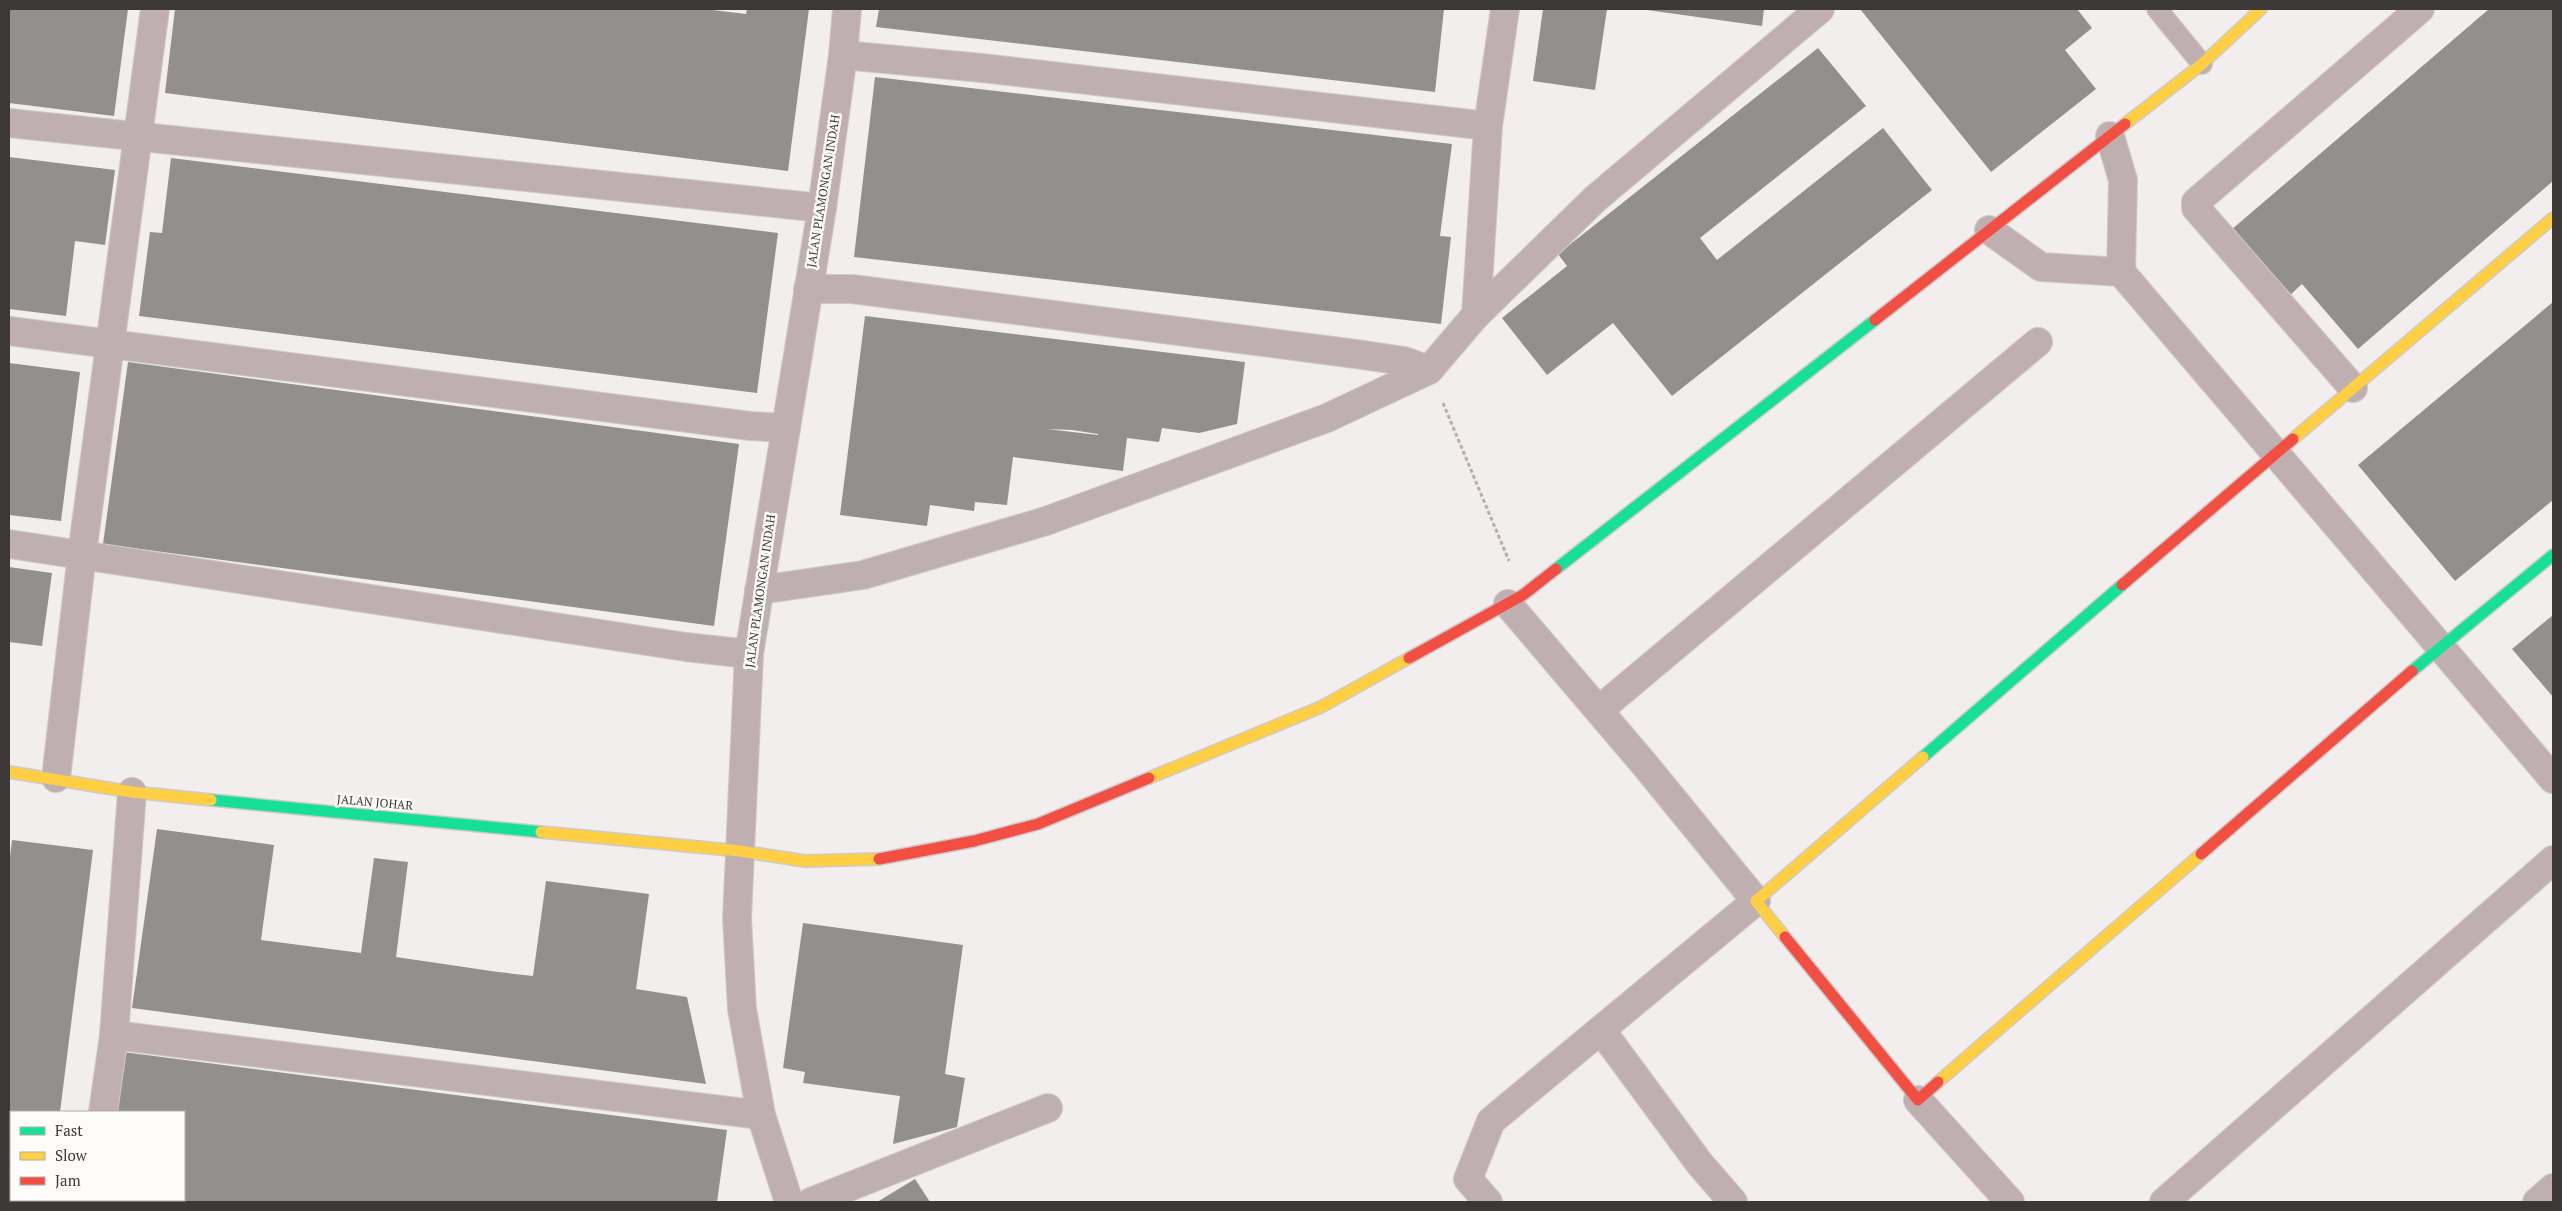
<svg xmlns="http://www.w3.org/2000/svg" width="2562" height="1211" font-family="'PT Serif',serif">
  <rect width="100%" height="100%" fill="#f3eeee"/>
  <g fill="#938f8f" fill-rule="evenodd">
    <path d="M9 9H128L114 116 9 103Z"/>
    <path d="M175 9H704L746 14 747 9H809L788 171 165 93Z"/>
    <path d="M879 9H1444L1435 92 876 27Z"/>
    <path d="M1543 9H1607L1595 90 1533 81Z"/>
    <path d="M1640 9H1764L1762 26Z"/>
    <path d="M1860 9H2077L2092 28 2065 50 2096 89 1991 172Z"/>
    <path d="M2489 9H2553V181L2358 349 2302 284 2289 296 2231 230Z"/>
    <path d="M1818 48 1866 106 1700 238 1717 260 1883 128 1932 190 1672 396 1613 323 1547 375 1502 318 1567 266 1558 254Z"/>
    <path d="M875 77 1452 144 1440 236 1451 237 1441 324 854 257Z"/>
    <path d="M9 157 115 170 105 245 75 241 66 316 9 309Z"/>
    <path d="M171 158 778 233 757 393 139 316 150 232 162 233Z"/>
    <path d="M2553 302V500L2455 581 2358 465Z"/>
    <path d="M865 316 1245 362 1237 424 1199 433 1162 428 1159 442 1127 438 1123 471 1013 457 1007 505 975 502 974 511 930 505 927 526 840 515ZM1047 429 1072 430 1098 434V435Z"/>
    <path d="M128 362 739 444 714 626 103 544Z"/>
    <path d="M9 363 80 372 61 521 9 515Z"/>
    <path d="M9 567 52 573 42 646 9 642Z"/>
    <path d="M2553 615V697L2512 649Z"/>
    <path d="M157 829 274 845 261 940 361 953 374 858 408 862 396 957 498 972 533 976 546 881 649 894 636 989 687 997 706 1084 132 1008Z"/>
    <path d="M12 840 93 850 60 1112H11V1200H49L48 1202H9V865Z"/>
    <path d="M803 923 963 945 945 1074 965 1078 957 1127 893 1144 900 1096 803 1083 805 1072 783 1068Z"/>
    <path d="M123 1052 727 1130 717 1202H103V1200H184V1112H115Z"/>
    <path d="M915 1179 930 1202H877Z"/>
  </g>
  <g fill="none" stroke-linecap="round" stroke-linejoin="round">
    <g stroke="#cecaca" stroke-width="22">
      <path id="lane" d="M2157 9 2202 64"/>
    </g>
    <g stroke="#cecaca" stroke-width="30">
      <g id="street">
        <path d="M843 55 982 68 1488 126"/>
        <path d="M9 123 822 208"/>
        <path d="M2110 136 2123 180 2121 272"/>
        <path d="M1989 230 2041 267 2121 272 2553 779"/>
        <path d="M808 289H852L1356 354 1404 361 1429 370"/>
        <path d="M1476 315 1488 126 1505 9"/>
        <path d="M9 331 750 426 786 428"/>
        <path d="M2353 388 2196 208V202L2420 9"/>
        <path d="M9 544 686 647 749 654"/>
        <path d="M759 590 863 575 1046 521 1327 418 1429 370 1476 315 1595 199 1820 9"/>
        <path d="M1599 710 2038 342"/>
        <path d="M56 778 82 554 155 9"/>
        <path d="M1601 1030 1700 1164 1733 1202"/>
        <path d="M114 1035 761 1115"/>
        <path d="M1918 1100 2010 1202"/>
        <path d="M103 1112 114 1035 132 792"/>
        <path d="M91 1202V1200"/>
        <path d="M789 1202 761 1115 742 1009 737 918 749 654 822 208 843 55 847 9"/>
        <path d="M811 1202 1048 1108"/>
        <path d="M1488 1202 1468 1179 1491 1121 1756 901 1645 765 1508 604"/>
        <path d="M2164 1202 2553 860"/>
        <path d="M2537 1202 2553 1188"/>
      </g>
    </g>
    <g stroke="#cecaca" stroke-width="14">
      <g id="fast">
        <path d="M1556 569 1875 320"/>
        <path d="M2412 671 2553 555"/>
        <path d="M1923 757 2122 585"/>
        <path d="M211 800 541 832"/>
      </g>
    </g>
    <g stroke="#cecaca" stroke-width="14">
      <g id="slow">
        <path d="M2125 124 2202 64 2261 9"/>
        <path d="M2293 439 2553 218"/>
        <path d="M9 772 132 792 211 800"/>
        <path d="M1149 778 1321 707 1409 658"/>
        <path d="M541 832 740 851 805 861 879 859"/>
        <path d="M1785 937 1756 901 1923 757"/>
        <path d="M1938 1082 2201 854"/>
      </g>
    </g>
    <g stroke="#cecaca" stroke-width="14">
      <g id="jam">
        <path d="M1875 320 2125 124"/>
        <path d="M2122 585 2293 439"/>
        <path d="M1409 658 1523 595 1556 569"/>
        <path d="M2201 854 2412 671"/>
        <path d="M879 859 974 841 1038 824 1149 778"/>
        <path d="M1785 937 1918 1100 1938 1082"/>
      </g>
    </g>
    <path stroke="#b8acac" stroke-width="3" stroke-dasharray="4 2.5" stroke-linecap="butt" d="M1443 403 1509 561"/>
    <use href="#lane" stroke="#c0afb0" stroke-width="20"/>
    <use href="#street" stroke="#c0afb0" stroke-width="28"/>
    <use href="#fast" stroke="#16e098" stroke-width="11"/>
    <use href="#slow" stroke="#ffcf43" stroke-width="11"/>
    <use href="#jam" stroke="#f24e42" stroke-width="11"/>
  </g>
  <g text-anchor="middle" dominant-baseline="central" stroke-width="5" stroke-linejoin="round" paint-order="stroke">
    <g font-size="12" fill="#3c3838" stroke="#fefbfb">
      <text transform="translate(823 191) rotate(-81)">JALAN PLAMONGAN INDAH</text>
      <text transform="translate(760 591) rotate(-82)">JALAN PLAMONGAN INDAH</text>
      <text transform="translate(375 802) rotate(5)">JALAN JOHAR</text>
    </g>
  </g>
  <rect width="2562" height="1211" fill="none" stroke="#3c3838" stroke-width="20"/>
  <rect x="10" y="1111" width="175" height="90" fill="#fefbfb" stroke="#b0adad"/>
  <rect x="20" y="1127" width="25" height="8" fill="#16e098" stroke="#b0adad"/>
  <text x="55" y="1136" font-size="15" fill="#3c3838">Fast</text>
  <rect x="20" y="1152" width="25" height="8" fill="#ffcf43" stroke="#b0adad"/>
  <text x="55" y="1161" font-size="15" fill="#3c3838">Slow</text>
  <rect x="20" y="1177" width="25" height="8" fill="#f24e42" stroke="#b0adad"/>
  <text x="55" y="1186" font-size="15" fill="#3c3838">Jam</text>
</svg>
